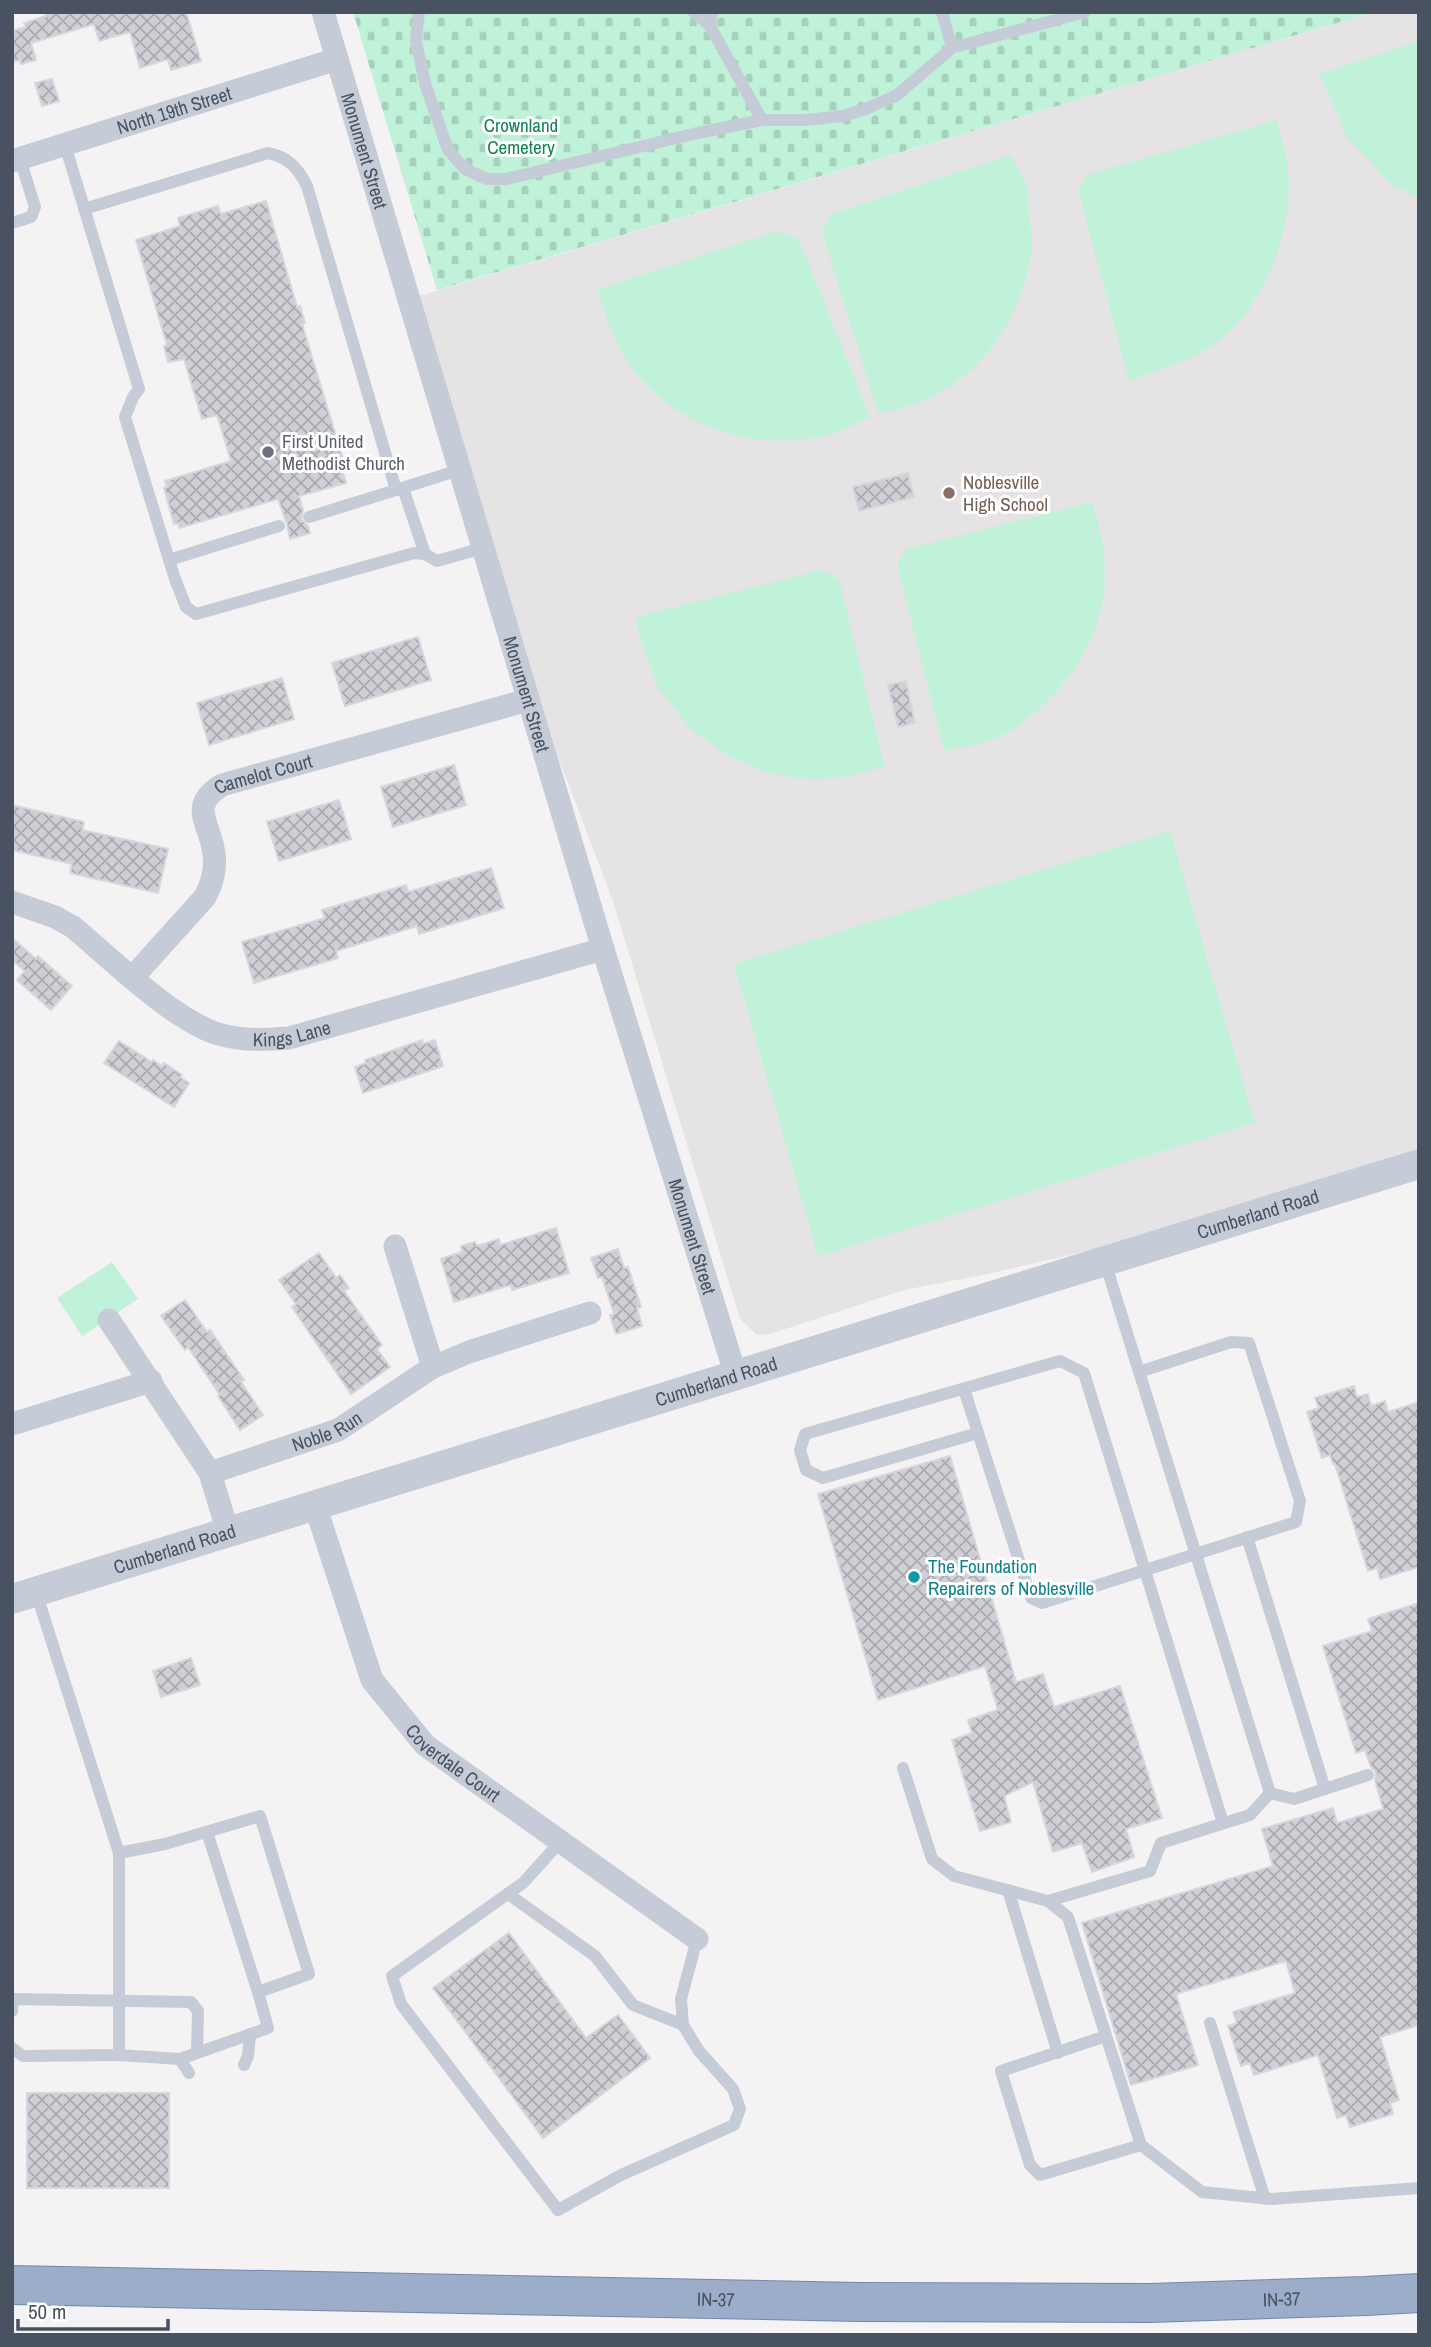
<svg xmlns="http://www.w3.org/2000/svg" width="1431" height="2347" font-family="'Archivo Narrow',sans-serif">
  <defs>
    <pattern id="cemetery-stones" width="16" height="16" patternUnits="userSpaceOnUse" patternTransform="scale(1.75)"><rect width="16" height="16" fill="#c0f2d9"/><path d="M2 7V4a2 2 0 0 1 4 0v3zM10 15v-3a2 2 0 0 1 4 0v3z" fill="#a6d1bd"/></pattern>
    <pattern id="building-cross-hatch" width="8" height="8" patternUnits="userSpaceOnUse" patternTransform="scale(1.75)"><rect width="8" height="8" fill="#ced0d6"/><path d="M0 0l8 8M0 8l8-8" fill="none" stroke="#a9abb1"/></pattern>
  </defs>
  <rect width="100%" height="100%" fill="#f4f2f2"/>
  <path fill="#e5e3e4" d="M1374 12H1419V1148L1105 1247 988 1274 904 1290 770 1334 757 1335 740 1319 613 901 557 754 419 296Z"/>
  <path fill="url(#cemetery-stones)" d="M353 12H1374L437 290Z"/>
  <g fill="#c0f2d9">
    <path d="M1419 41V198L1391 184 1347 137 1319 74Z"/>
    <path d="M1277 120C1281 137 1287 156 1288 173 1294 233 1263 310 1213 345 1188 362 1157 371 1129 380L1078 190 1087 175Z"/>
    <path d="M1010 155C1014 163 1020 170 1024 178 1029 188 1028 204 1029 215 1030 225 1033 237 1032 247 1022 330 964 403 878 413L822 232 831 214Z"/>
    <path d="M777 231 799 239 870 417C859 422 847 429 835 433 758 456 664 426 623 354 611 333 604 312 598 289Z"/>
    <path d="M1092 502C1102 531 1107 563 1104 592 1098 650 1051 710 1001 736 984 744 962 748 944 751L897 564 907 549Z"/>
    <path d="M822 570 839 579 885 767 840 778 808 779 767 773 727 755 691 729 659 689 641 643 636 617Z"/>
    <path d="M1170 831 1255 1123 818 1256 734 964Z"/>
    <path d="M112 1262 138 1299 82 1336 57 1298Z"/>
  </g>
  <g fill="url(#building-cross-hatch)" stroke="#d6d7dd" stroke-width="2">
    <path d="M45 12H186L201 61 171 70 168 59 140 68 130 32 99 41 94 24 31 43 36 60 21 64 20 60 12 62V31L26 27 24 23 46 16Z"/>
    <path d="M52 79 59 101 42 106 35 83Z"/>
    <path d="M266 201 297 307 300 306 305 323 302 324 343 459 339 460 346 483 299 496 303 510 301 519 308 526 310 533 290 539 287 524 278 499 179 528 178 523 174 524 164 488 167 487 165 481 231 461 217 415 202 419 184 359 168 362 164 346 167 345 136 240 180 226 178 218 218 206 221 214Z"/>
    <path d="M908 473 914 497 859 511 853 487Z"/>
    <path d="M418 637 431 680 345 706 332 663Z"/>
    <path d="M282 678 294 719 209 745 197 703Z"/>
    <path d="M906 681 915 723 898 727 888 685Z"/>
    <path d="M454 765 466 805 393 827 381 787Z"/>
    <path d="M339 800 351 839 279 861 267 822Z"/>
    <path d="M12 805 84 822 82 830 168 849 158 893 70 873 72 864 12 850Z"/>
    <path d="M491 868 504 908 419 934 417 926 336 951 338 958 254 983 242 942 325 918 322 910 406 885 408 892Z"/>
    <path d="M12 938 36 959 38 956 72 986 51 1010 17 980 25 971 12 960Z"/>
    <path d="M422 1040 423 1044 435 1040 443 1066 363 1093 355 1067 366 1063 365 1060Z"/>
    <path d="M119 1041 152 1062 153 1060 162 1066 164 1063 182 1075 180 1077 189 1083 174 1107 104 1063Z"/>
    <path d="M556 1228 569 1273 512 1290 511 1285 454 1302 441 1259 462 1252 461 1246 475 1242 477 1246 499 1239 500 1245Z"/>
    <path d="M618 1249 624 1268 628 1267 641 1307 637 1308 642 1326 616 1334 610 1315 614 1314 602 1277 598 1278 591 1258Z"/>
    <path d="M319 1253 336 1278 340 1275 349 1288 344 1291 382 1345 377 1349 390 1367 351 1394 292 1307 296 1304 279 1280Z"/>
    <path d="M185 1300 207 1332 210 1330 244 1380 241 1382 263 1415 240 1430 218 1396 220 1395 188 1347 185 1350 161 1316Z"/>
    <path d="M1354 1386 1357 1397 1368 1394 1371 1406 1385 1401 1388 1412 1419 1402V1567L1380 1579 1377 1568 1368 1571 1335 1464H1333L1330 1455 1322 1458 1307 1412 1319 1408 1315 1398Z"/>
    <path d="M950 1456 1016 1682 1043 1674 1054 1707 1120 1686 1162 1818 1126 1829 1134 1857 1092 1872 1082 1843 1053 1852 1033 1782 1004 1796 1011 1822 980 1831 952 1740 972 1733 968 1720 998 1710 985 1666 878 1700 818 1494Z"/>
    <path d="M1419 1603V2025L1380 2037 1399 2100 1390 2103 1393 2114 1350 2127 1346 2115 1337 2118 1318 2055 1254 2075 1250 2063 1241 2066 1228 2026 1237 2023 1233 2012 1295 1993 1286 1961 1176 1994 1198 2065 1131 2085 1082 1923 1273 1866 1262 1829 1333 1808 1337 1823 1383 1809 1375 1780 1376 1772 1371 1767 1365 1750 1356 1753 1323 1646 1372 1631 1368 1619Z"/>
    <path d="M191 1658 200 1685 161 1697 153 1671Z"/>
    <path d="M509 1933 586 2038 618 2015 650 2058 543 2138 433 1988Z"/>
    <rect x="27" y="2093" width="142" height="95"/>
  </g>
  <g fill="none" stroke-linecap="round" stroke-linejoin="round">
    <g stroke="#7388ae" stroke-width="40">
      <g id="trunk">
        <path id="s8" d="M12 2285 859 2302 1150 2303 1366 2296 1419 2293"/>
      </g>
    </g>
    <g stroke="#c5ccd7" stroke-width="12">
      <path d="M419 12 416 41 425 83 448 150 465 169 487 179H507L693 134 762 120"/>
      <path d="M694 12 710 26 762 120H806L843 116 868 108 897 95 952 48 1085 12"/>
      <path d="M942 12 952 48"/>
      <path d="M710 26 712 12"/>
      <path d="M65 145 139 389 133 397 125 417 175 579 186 607 196 614 414 553 425 554 437 561 483 548"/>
      <path d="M84 209 268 153C288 157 298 168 307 186L396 490 459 470"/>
      <path d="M12 223 31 217 35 207 20 159"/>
      <path d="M403 488 425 554"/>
      <path d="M309 517 396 490"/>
      <path d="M169 560 279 526"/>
      <path d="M1105 1262 1270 1793 1294 1799 1368 1775"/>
      <path d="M1139 1372 1231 1342 1249 1343 1300 1501 1296 1522 1042 1603 1031 1598 978 1433 823 1478 806 1470 800 1450 805 1434 1060 1361 1084 1373 1223 1823"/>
      <path d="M964 1389 978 1433"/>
      <path d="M1247 1537 1325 1789"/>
      <path d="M36 1592 119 1853V2055L180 2059 268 2028 258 1992"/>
      <path d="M903 1768 932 1859 954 1876 1048 1901 1150 1871 1161 1843 1250 1815 1270 1793"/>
      <path d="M560 1842 523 1883 392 1976 401 2004 558 2210 621 2175 734 2125 740 2109 733 2089 699 2051 683 2025 681 1999 697 1939"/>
      <path d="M119 1853 165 1844 260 1816 309 1974 258 1992 207 1832"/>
      <path d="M1008 1890 1058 2053"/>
      <path d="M508 1894 595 1956 633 2005 683 2025"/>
      <path d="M1048 1901 1068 1917 1141 2145 1202 2192 1272 2199 1419 2188"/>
      <path d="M12 2011 13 1999 191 2002 198 2011 197 2053"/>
      <path d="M1210 2023 1265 2199"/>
      <path d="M1106 2036 1001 2071 1030 2165 1040 2175 1141 2145"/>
      <path d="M12 2048 23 2056 119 2055"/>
      <path d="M180 2059 189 2073"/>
      <path d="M244 2065 248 2056 250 2034"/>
    </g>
    <g stroke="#c5ccd7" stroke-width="23">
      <path id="s1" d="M323 12 603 949 736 1376"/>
      <path id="s2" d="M12 161 337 59"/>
      <path id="s3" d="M12 902 55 917 73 927C110 958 170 1017 215 1033 239 1041 264 1040 289 1038L603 949"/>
      <path id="s4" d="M133 977 205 897C213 882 217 865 213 848 207 819 190 805 222 785L528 700"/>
      <path d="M395 1246 433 1367"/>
      <path d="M109 1320 210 1473 228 1532"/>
      <path d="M12 1424 151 1381"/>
      <path id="s5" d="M210 1473 338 1430 433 1367 469 1352 590 1313"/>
      <path id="s6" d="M315 1505 372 1680 425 1745 697 1939"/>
    </g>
    <path stroke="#c5ccd7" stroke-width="30" id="s7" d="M12 1599 1419 1164"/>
    <use href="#trunk" stroke="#9cadca" stroke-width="38"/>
  </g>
  <circle fill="#6b7280" stroke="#fff" stroke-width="2.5" cx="268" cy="452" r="7"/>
  <circle fill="#8d6e63" stroke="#fff" stroke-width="2.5" cx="949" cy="493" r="7"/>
  <circle fill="#0f9aa8" stroke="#fff" stroke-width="2.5" cx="914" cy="1577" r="7"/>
  <g text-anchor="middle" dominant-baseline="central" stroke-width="6" stroke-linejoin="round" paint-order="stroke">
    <g font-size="19" fill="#485261" stroke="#fff">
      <text stroke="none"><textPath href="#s2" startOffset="170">North 19th Street</textPath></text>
      <text stroke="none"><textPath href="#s1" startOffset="145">Monument Street</textPath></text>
      <text stroke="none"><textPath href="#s1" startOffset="712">Monument Street</textPath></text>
      <text stroke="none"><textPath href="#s4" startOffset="273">Camelot Court</textPath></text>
      <text stroke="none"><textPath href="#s3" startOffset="322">Kings Lane</textPath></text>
      <text stroke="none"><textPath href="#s7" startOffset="1304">Cumberland Road</textPath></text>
      <text stroke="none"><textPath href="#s1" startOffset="1279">Monument Street</textPath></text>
      <text stroke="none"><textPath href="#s7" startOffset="737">Cumberland Road</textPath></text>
      <text stroke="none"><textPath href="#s5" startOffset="124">Noble Run</textPath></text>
      <text stroke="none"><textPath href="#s7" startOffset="170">Cumberland Road</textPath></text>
      <text stroke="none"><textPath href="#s6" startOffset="301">Coverdale Court</textPath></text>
      <text stroke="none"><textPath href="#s8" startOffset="1270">IN-37</textPath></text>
      <text stroke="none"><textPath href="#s8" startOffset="704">IN-37</textPath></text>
    </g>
    <g font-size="19" fill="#138257" stroke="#fff">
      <text x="521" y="125">Crownland<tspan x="521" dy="22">Cemetery</tspan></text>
    </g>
    <g font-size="19" fill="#5b616d" stroke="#fff" text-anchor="start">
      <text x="282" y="441">First United<tspan x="282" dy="22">Methodist Church</tspan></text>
    </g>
    <g font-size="19" fill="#785e54" stroke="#fff" text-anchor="start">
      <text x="963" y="482">Noblesville<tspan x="963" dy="22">High School</tspan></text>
    </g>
    <g font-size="19" fill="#0d838f" stroke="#fff" text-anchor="start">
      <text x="928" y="1566">The Foundation<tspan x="928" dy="22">Repairers of Noblesville</tspan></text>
    </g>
  </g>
  <rect width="1431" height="2347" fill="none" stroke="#485261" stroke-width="28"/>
  <path d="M18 2319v10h150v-10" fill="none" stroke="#485261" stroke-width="3.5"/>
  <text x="28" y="2319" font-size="21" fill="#485261" stroke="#ffffff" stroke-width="5" paint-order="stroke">50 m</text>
</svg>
